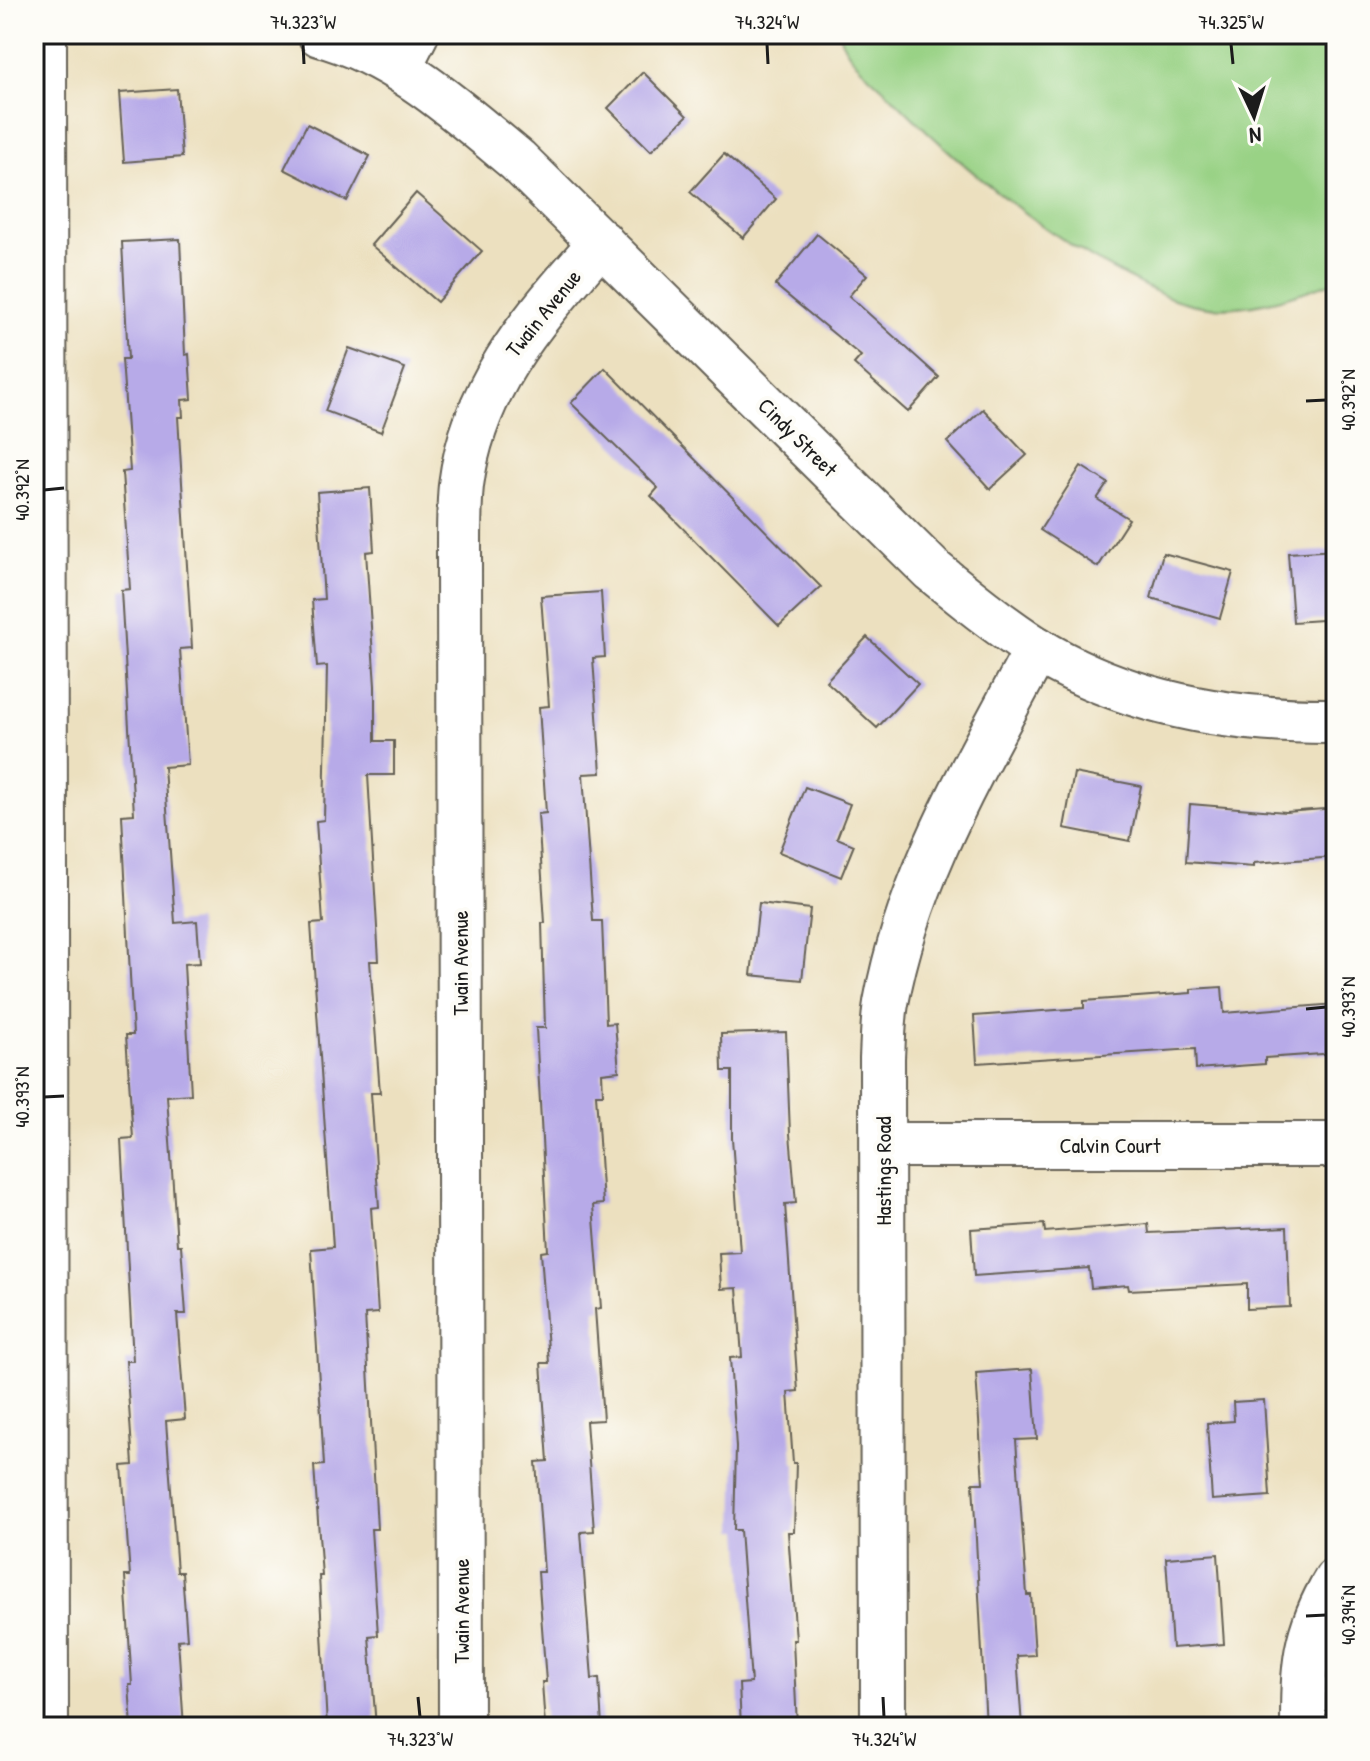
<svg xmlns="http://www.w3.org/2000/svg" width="1370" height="1761" font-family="'Patrick Hand',sans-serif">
  <rect width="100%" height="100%" fill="#fdfcf7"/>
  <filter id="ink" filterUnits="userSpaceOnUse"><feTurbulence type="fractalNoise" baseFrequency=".0125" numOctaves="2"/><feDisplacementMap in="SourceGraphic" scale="16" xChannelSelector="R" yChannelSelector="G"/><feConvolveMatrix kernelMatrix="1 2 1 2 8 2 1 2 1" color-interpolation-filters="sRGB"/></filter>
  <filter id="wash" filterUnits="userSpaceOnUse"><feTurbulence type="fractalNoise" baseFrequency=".006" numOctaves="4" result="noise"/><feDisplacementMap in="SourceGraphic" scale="32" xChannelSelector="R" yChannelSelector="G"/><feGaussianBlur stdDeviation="1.8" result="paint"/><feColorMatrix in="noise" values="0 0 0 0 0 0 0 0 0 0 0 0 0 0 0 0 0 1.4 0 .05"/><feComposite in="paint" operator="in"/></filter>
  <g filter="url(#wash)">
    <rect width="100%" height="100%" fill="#ece0bf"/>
    <path fill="#99d285" stroke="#5a7750" stroke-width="2" d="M839 34H1336V281C1291 297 1235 317 1187 303 1165 298 1145 286 1125 276 1038 231 958 164 889 94 870 76 847 59 839 34Z"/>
    <g id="blocks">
      <g fill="#b7aae8">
        <path d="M643 72 687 116 651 151 608 108Z"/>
        <path d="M177 89 182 157 124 162 119 93Z"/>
        <path d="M307 124 370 156 347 201 284 169Z"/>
        <path d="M724 154 776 199 743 238 690 192Z"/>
        <path d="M416 193 482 251 437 302 371 245Z"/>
        <path d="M817 234 867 275 849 296 939 377 908 412 854 364 861 356 775 285Z"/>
        <path d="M180 239 185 355 189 354 192 399 182 400 183 417H178L192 648 180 649 188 765 164 767 175 923 197 921 200 963 184 964 191 1094 167 1096 177 1245H181L186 1314H177L185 1419 166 1421 177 1572H182L187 1639 178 1640 184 1727H132L129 1685H132L125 1576H130L122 1466 133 1465 126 1361H133L121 1139 133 1138 126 1035H133L122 815 134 814 121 590 130 589 122 472 130 471 122 359H128L122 242Z"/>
        <path d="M349 348 405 368 381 432 325 411Z"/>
        <path d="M605 368 821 587 779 626 651 496 658 488 571 403Z"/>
        <path d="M983 409 1027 455 990 489 947 442Z"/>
        <path d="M1081 466 1108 483 1097 499 1129 519 1098 567 1040 530Z"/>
        <path d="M370 488 374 551 366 552 375 686V741H394V775H368L379 961H370L380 1093H371L379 1207 371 1208 378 1313 365 1314 377 1529H371L378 1635 369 1636 376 1727H327L319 1576H322L314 1466 324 1465 311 1249 333 1247 311 924 323 923 316 821 324 820 327 666 317 667 312 600 324 599 317 492Z"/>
        <path d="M1336 550V619L1293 622 1288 553Z"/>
        <path d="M1163 553 1233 572 1220 618 1151 598Z"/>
        <path d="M601 592 605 657 593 658 601 773 583 774 593 921H602L606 1024 615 1023 619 1071 602 1073 603 1094H596L603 1204 593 1205 601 1308 595 1309 603 1420 586 1421 594 1531 581 1532 592 1679 599 1678 602 1727H545L542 1682H546L538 1572H544L536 1462 548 1461 541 1363H549L541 1252 548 1251 536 1028H545L542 923H545L538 814 546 813 539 707 549 706 541 596Z"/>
        <path d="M867 637 918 684 877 728 826 681Z"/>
        <path d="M1074 773 1141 786 1130 841 1064 828Z"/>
        <path d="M805 787 850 804 837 838 854 845 841 877 779 852Z"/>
        <path d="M1190 804 1286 812 1336 808V857L1254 863V867L1186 862Z"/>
        <path d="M759 903 810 909 802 980 751 975Z"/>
        <path d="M1222 987 1224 1013 1336 1004V1053L1265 1058V1064L1196 1069 1195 1049 977 1063 974 1016 1084 1008V1001L1191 993V989Z"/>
        <path d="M786 1032 790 1134 796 1203 785 1204 798 1391 788 1392 793 1463H796L794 1532H788L796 1640H793L797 1727H741L739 1684 751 1683 740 1530H734L736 1447 730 1358 742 1357 737 1288 721 1289 719 1253 740 1252 732 1138V1071H722L721 1034Z"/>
        <path d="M1044 1224 1045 1232 1148 1224 1149 1233 1287 1227 1290 1307 1247 1309V1284L1129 1290 1128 1285 1091 1288 1089 1268 974 1276 971 1229Z"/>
        <path d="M1032 1369 1037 1439 1016 1440 1027 1595H1031L1035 1655 1017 1656 1022 1727H986L973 1483H983L976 1373Z"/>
        <path d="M1264 1400 1270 1496 1212 1500 1207 1423 1234 1421 1233 1402Z"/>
        <path d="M1218 1554 1224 1644 1172 1648 1166 1558Z"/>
      </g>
    </g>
  </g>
  <g filter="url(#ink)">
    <use href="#blocks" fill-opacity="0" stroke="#656155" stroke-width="2"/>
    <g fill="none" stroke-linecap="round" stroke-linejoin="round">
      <g stroke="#656155" stroke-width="48">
        <g id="street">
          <path d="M44 34 46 1727"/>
          <path d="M320 34C397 55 458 111 518 161L932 570C965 597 998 624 1035 648 1125 704 1232 722 1336 721"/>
          <path d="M399 67 416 34"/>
          <path d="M883 1145H1336"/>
          <path d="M461 1727 459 547C459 527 459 506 461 485 474 383 536 317 601 242"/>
          <path d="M883 1727 882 1058C883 1040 883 1021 886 1003 910 872 976 765 1037 649"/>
          <path d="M1303 1727C1303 1667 1304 1633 1336 1580"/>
        </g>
      </g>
      <use href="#street" stroke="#fff" stroke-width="44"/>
    </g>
  </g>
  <path fill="none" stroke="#1c1c1c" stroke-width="3" d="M303 44 304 64M767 44 768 64M1231 44 1233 64M1306 401 1326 400M44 490 64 488M1306 1009 1326 1007M44 1097 64 1096M1306 1616 1326 1615M418 1697 420 1717M883 1697 884 1717"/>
  <g text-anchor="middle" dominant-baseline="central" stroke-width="8" stroke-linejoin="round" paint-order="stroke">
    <g font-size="22" fill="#1c1c1c" stroke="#fdfcf7">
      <text transform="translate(543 313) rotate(-51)">Twain Avenue</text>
      <text transform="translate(798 437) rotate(45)">Cindy Street</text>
      <text transform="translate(460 963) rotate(-90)">Twain Avenue</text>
      <text x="1110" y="1145">Calvin Court</text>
      <text transform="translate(883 1171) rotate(-90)">Hastings Road</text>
      <text transform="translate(461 1611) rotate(-90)">Twain Avenue</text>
    </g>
  </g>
  <rect width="1370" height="1761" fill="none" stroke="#fdfcf7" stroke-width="88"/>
  <g transform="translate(1254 116) rotate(176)" stroke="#fdfcf7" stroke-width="6" paint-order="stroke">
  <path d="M0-6L14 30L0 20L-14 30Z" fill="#1c1c1c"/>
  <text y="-12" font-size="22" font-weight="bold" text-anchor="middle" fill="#1c1c1c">N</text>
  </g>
  <rect x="44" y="44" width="1282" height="1673" fill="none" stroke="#1c1c1c" stroke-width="3"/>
  <g font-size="20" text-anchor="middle" fill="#1c1c1c">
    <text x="303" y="29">74.323°W</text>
    <text x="767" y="29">74.324°W</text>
    <text x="1231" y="29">74.325°W</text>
    <text transform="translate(1348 400) rotate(-90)" y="7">40.392°N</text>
    <text transform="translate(22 490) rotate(-90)" y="7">40.392°N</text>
    <text transform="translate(1348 1007) rotate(-90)" y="7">40.393°N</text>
    <text transform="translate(22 1097) rotate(-90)" y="7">40.393°N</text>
    <text transform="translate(1348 1615) rotate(-90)" y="7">40.394°N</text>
    <text x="420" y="1746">74.323°W</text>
    <text x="884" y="1746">74.324°W</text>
  </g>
</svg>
